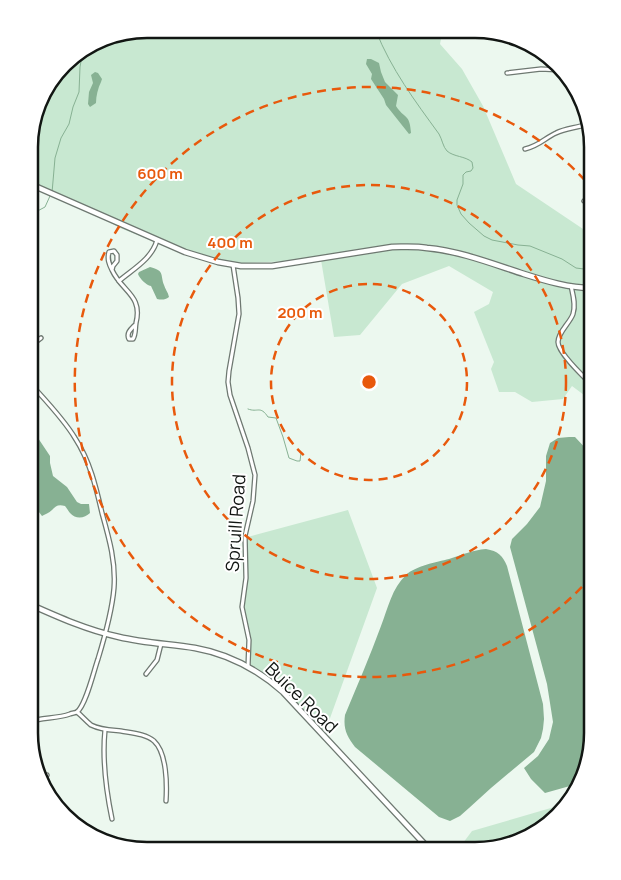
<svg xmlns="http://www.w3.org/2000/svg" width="621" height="880" font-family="Manrope,sans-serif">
  <rect width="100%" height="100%" fill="#ecf8ef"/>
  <g fill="#c8e8d1">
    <path d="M490 30 494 31 441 39 440 44 462 69 483 106 516 184 592 235V401L572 386 563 399 532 402 515 392H499L491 369 494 362 474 312 489 304 493 292 449 266 402 284 360 335 334 337 321 260 242 263 206 260 160 244 120 228 73 202 39 190 36 170 39 167 30 130 44 88 69 58 109 35Z"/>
    <path d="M348 510 377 588 325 732 263 674 251 667 249 640 241 604 246 571 244 538Z"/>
    <path d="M568 803 526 839 475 851H469L463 843 472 831Z"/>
  </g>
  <g fill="#87b193">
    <path d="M367 59H371L379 63 381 72 385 82 398 95 396 106C404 119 410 113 411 133L409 134 386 105 384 99 371 79 372 74 366 64Z"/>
    <path d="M95 72 98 73 102 79 101 82C98 88 96 96 96 103L90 107 88 104 89 92 93 83 91 75Z"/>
    <path d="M150 267C165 271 160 274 164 285 165 289 168 292 169 297 165 300 162 300 157 299L151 286C146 285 140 279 138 274L139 272Z"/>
    <path d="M31 434H34L36 435 50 456V463L53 476 67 487 77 502 81 504H89L90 513C85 518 76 520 70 513 68 511 67 508 65 506 58 504 56 506 52 510 49 513 45 514 42 516L29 499V436Z"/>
    <path d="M569 437H575L589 452 592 457V741L577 784 545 793 531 779 524 768 538 756 549 739 553 722 547 684 510 547 512 539 527 524 540 507 546 481V456L550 443 558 438Z"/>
    <path d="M486 549C498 551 503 556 507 566L543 704 544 719 543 729 541 738 534 752 491 788 469 808 460 816 450 821 439 817 355 747C347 736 343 729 345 715 357 686 370 656 381 626 388 608 392 588 406 575 415 566 437 562 449 559 461 555 473 550 486 549Z"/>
  </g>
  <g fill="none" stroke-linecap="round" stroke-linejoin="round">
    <g stroke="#87b193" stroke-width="1">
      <path d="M376 31C391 69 415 101 439 134 442 139 443 147 447 151 454 157 465 156 472 162L473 168 471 171 466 172 463 175V184L457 200V205L461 214 469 223 484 236 492 240 518 245 530 246 562 259 576 268 592 270"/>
      <path d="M52 193 55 158 61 138 69 124 73 107 79 92 80 67 83 50"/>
      <path d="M30 215 45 207 50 196"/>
      <path d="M248 409C258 413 260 405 268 417L276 418 283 437 289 458 297 461H300L301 453"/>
    </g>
    <g stroke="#6e7871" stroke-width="5.5">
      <g id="street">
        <path d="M507 73 541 69 560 70"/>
        <path d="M525 149C539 146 545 138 556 133 566 128 577 128 587 124"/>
        <path d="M584 201 592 192"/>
        <path d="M233 265 238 298 239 314 229 371 228 382 230 395 248 448 255 475 253 501 245 536 246 578 242 607 249 640 248 666"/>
        <path d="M112 270C109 264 107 259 109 252L114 251 117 255V261L113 266 112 270C122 292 143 295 136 323 135 329 136 334 133 339H129C126 333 131 329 135 325"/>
        <path d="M119 281C133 269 152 259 157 240"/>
        <path d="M571 286C573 295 576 305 573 314 570 323 558 332 558 342 558 353 584 377 592 385"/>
        <path d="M29 347 41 338"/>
        <path d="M146 674 157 660 161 644"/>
        <path d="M77 712C82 716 86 721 91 725 101 730 110 730 121 731 132 733 146 734 154 741 167 753 167 785 166 801"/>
        <path d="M29 722C42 717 56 719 70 714 72 713 75 713 77 712 86 705 94 670 98 659 105 636 112 612 114 588 116 562 109 538 102 513 96 487 90 461 75 438 63 418 45 400 29 382"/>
        <path d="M105 730C102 760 106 790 112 819"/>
        <path d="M39 777 47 775"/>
        <path d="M411 851 423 842"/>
      </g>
    </g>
    <g stroke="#6e7871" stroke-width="7">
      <g id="secondary">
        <path d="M30 184 185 252 218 262 241 266H272L392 247C404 247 415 246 427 248 460 251 493 264 524 274 546 281 569 288 592 288"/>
        <path d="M29 604C58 617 87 630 119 637 144 643 170 644 195 648 229 654 257 669 283 692L431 851"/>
      </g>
    </g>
    <use href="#street" stroke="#fff" stroke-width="3"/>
    <use href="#secondary" stroke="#fff" stroke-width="4.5"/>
  </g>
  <g fill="none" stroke="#e8590c" stroke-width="2.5" stroke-dasharray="9 6">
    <circle cx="369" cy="382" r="98"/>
    <circle cx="369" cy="382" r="197"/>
    <path d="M592 576A295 295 0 1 1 592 188"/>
  </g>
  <g text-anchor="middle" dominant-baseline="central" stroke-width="4" stroke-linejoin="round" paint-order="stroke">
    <g font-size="18" fill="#121613" stroke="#fff">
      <text transform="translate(235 523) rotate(-86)">Spruill Road</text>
      <text transform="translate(302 697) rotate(44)">Buice Road</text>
    </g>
  </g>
  <path d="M0 0H621V880H0ZM147 38H475A109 109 0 0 1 584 147V733A109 109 0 0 1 475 842H147A109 109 0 0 1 38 733V147A109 109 0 0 1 147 38Z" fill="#fff" fill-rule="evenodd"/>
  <path fill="none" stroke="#121613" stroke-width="2.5" d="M147 38H475A109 109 0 0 1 584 147V733A109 109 0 0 1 475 842H147A109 109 0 0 1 38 733V147A109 109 0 0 1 147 38Z"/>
  <circle cx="369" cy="382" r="8" fill="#e8590c" stroke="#fff" stroke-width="2.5"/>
  <g font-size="15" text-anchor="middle" font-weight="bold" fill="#e8590c" stroke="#fff" stroke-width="4" stroke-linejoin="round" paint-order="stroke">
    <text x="160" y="179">600 m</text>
    <text x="230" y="248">400 m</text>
    <text x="300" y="318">200 m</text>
  </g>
</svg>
